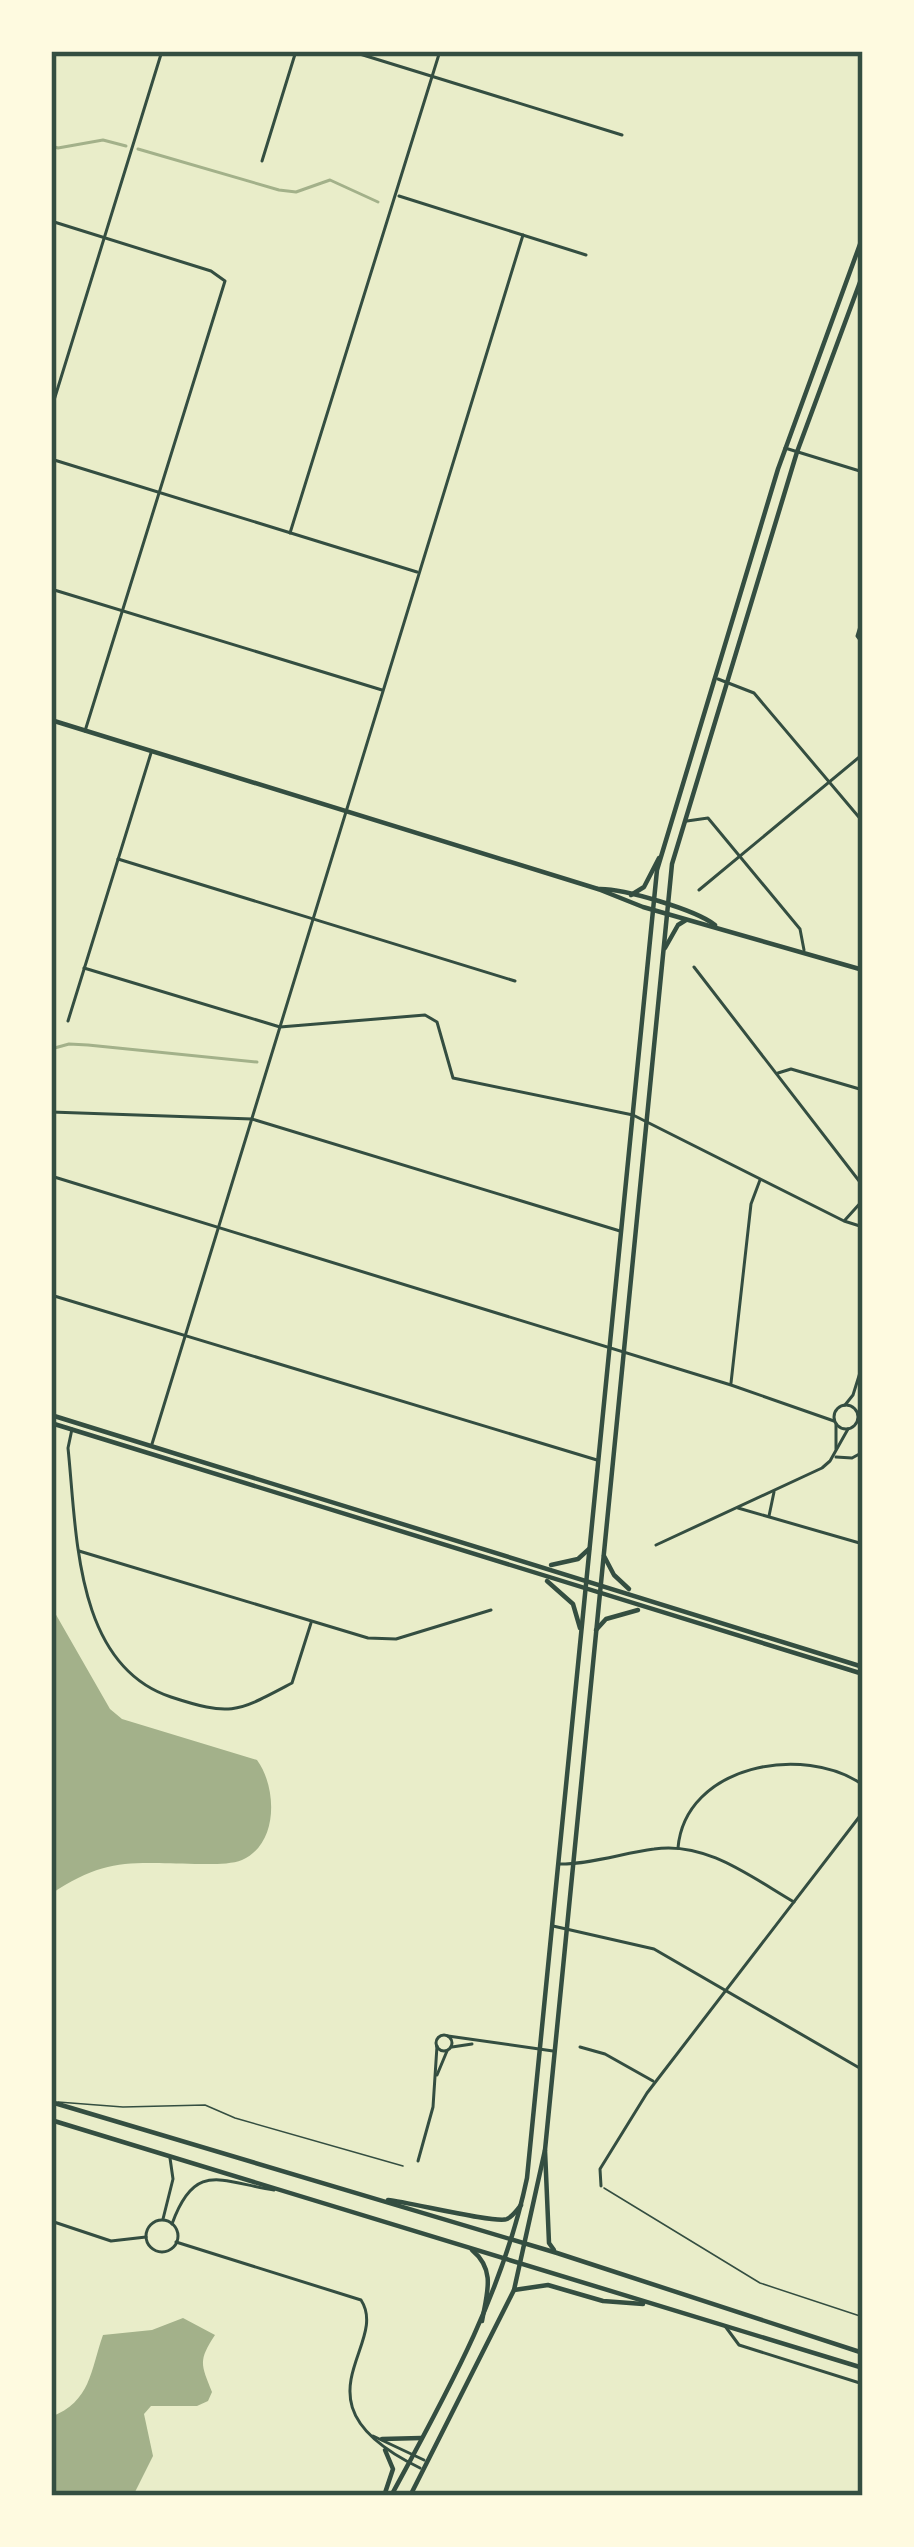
<svg xmlns="http://www.w3.org/2000/svg" width="914" height="2547" font-family="Barlow,sans-serif">
  <rect width="100%" height="100%" fill="#e9edc9"/>
  <g fill="#a3b18a">
    <path d="M51 1606 110 1709 122 1719 257 1760C277 1787 279 1844 242 1860 230 1865 208 1864 195 1864 132 1863 106 1857 51 1894Z"/>
    <path d="M183 2318 215 2335C198 2361 201 2364 212 2392L208 2401 197 2406H151L144 2414 153 2456 133 2496H51V2417C91 2401 90 2372 103 2335L152 2330Z"/>
  </g>
  <g fill="none" stroke-linecap="round" stroke-linejoin="round">
    <g stroke="#a3b18a" stroke-width="3">
      <path d="M51 146 58 148 103 140 126 146"/>
      <path d="M138 149 279 190 296 192 330 180 378 202"/>
      <path d="M51 1049 69 1044 88 1045 257 1062"/>
    </g>
    <g stroke="#344e41" stroke-width="1.5">
      <path d="M58 2102 123 2107 205 2105 235 2118 403 2166"/>
      <path d="M604 2188 760 2283 863 2317"/>
    </g>
    <g stroke="#344e41" stroke-width="3">
      <path d="M350 51 622 135"/>
      <path d="M262 161 296 51"/>
      <path d="M399 196 586 255"/>
      <path d="M51 221 211 271 225 281 85 731"/>
      <path d="M51 410 162 51"/>
      <path d="M785 448 863 472"/>
      <path d="M51 459 417 572"/>
      <path d="M290 533 440 51"/>
      <path d="M51 589 382 690"/>
      <path d="M863 617 857 636 863 644"/>
      <path d="M718 679 754 693 863 822"/>
      <path d="M687 821 708 818 800 929 804 950"/>
      <path d="M118 859 515 981"/>
      <path d="M699 890 863 754"/>
      <path d="M694 967 863 1186"/>
      <path d="M84 968 280 1027 425 1015 437 1022 453 1078 633 1115 844 1221 863 1227"/>
      <path d="M68 1021 151 753"/>
      <path d="M778 1073 791 1069 863 1090"/>
      <path d="M51 1112 252 1119 620 1231"/>
      <path d="M51 1176 731 1385 834 1421"/>
      <path d="M845 1220 863 1200"/>
      <path d="M51 1295 597 1460"/>
      <path d="M731 1383 751 1204 760 1180"/>
      <path d="M845 1405 853 1395 863 1363"/>
      <circle cx="846" cy="1417" r="12"/>
      <path d="M836 1424V1449"/>
      <path d="M72 1429 68 1448C77 1532 74 1665 171 1697 232 1717 237 1712 292 1683L311 1623"/>
      <path d="M152 1444 523 235"/>
      <path d="M836 1457 852 1458 863 1452"/>
      <path d="M738 1508 863 1544"/>
      <path d="M769 1516 774 1492"/>
      <path d="M656 1545 822 1468 830 1461 848 1429"/>
      <path d="M79 1551 368 1638 396 1639 491 1610"/>
      <path d="M678 1848C685 1765 804 1743 863 1785"/>
      <path d="M560 1864C592 1864 623 1853 654 1849 706 1841 751 1877 794 1902"/>
      <path d="M553 1926 654 1949 863 2070"/>
      <circle cx="444" cy="2043" r="8"/>
      <path d="M448 2036 553 2051"/>
      <path d="M452 2047 472 2044"/>
      <path d="M580 2047 605 2054 653 2081"/>
      <path d="M437 2075 447 2051"/>
      <path d="M418 2161 433 2107 437 2046"/>
      <path d="M601 2186 600 2169 647 2093 863 1812"/>
      <path d="M163 2219 173 2179 170 2158"/>
      <circle cx="162" cy="2236" r="16"/>
      <path d="M51 2221 111 2241 146 2237"/>
      <path d="M172 2224C195 2160 221 2182 274 2190"/>
      <path d="M176 2242 361 2300C391 2346 286 2403 420 2468"/>
      <path d="M725 2326 739 2345 863 2384"/>
      <path d="M373 2436 424 2460"/>
    </g>
    <g stroke="#344e41" stroke-width="4.5">
      <path d="M51 720 598 889C623 888 696 910 715 925"/>
      <path d="M598 889 643 907 863 970"/>
    </g>
    <g stroke="#344e41" stroke-width="4.5">
      <path d="M631 895 644 887 659 858"/>
      <path d="M665 948 678 925 686 920"/>
      <path d="M51 1415 863 1667"/>
      <path d="M51 1423 863 1674"/>
      <path d="M604 1556 614 1575 629 1589"/>
      <path d="M551 1565 578 1559 589 1549"/>
      <path d="M547 1581 573 1604 580 1628"/>
      <path d="M596 1630 606 1619 638 1610"/>
      <path d="M382 2439 421 2438"/>
      <path d="M384 2496 393 2469 385 2450"/>
      <path d="M391 2496C447 2393 503 2293 527 2178L657 870 778 469 863 236"/>
      <path d="M410 2496 514 2290 545 2150 672 864 797 452 863 274"/>
    </g>
    <g stroke="#344e41" stroke-width="4.5">
      <path d="M51 2102 557 2253 863 2353"/>
      <path d="M51 2120 863 2368"/>
      <path d="M545 2150 549 2243 554 2250"/>
      <path d="M388 2200C409 2202 496 2224 507 2219 513 2216 517 2210 521 2205"/>
      <path d="M472 2250C496 2270 487 2293 482 2321"/>
      <path d="M514 2290 548 2285 603 2301 643 2304"/>
    </g>
  </g>
  <rect width="914" height="2547" fill="none" stroke="#fefae0" stroke-width="108"/>
  <rect x="54" y="54" width="806" height="2439" fill="none" stroke="#344e41" stroke-width="4.5"/>
</svg>
